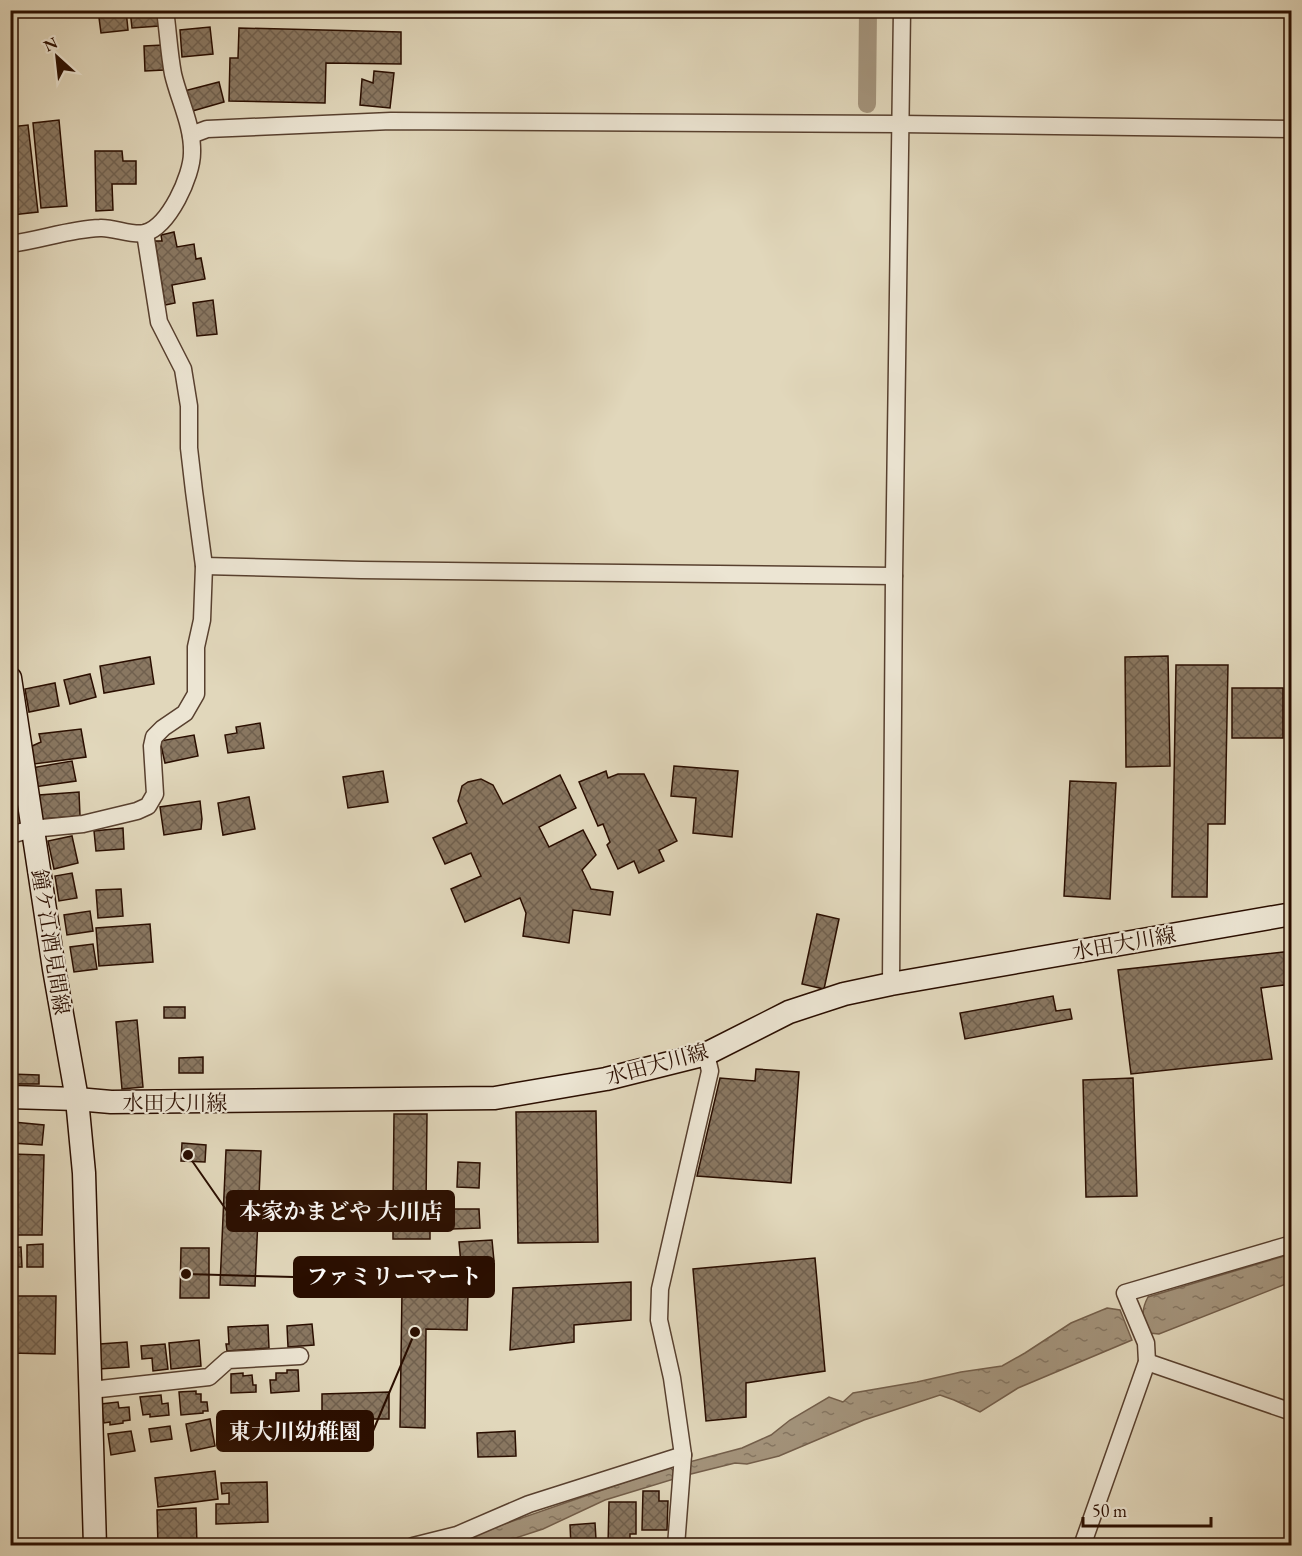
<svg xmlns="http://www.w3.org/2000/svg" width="1302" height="1556" font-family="'EB Garamond','Noto Serif JP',serif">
<defs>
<pattern id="water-ripples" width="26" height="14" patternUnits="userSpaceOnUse" patternTransform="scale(1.5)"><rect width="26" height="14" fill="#a3937b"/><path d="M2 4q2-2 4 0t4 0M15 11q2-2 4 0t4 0" fill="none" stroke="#857662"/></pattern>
<pattern id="building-cross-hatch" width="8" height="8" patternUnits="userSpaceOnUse" patternTransform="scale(1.5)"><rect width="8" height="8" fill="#897761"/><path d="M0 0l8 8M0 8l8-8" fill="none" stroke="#70604e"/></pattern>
</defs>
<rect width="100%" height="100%" fill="#e1d7bb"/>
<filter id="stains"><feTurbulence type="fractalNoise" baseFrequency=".00333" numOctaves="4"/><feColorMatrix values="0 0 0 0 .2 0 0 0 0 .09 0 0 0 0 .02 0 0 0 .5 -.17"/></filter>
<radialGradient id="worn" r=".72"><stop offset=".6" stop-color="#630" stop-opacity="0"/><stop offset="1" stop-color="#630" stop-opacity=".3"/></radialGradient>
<g fill="url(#water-ripples)" stroke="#735e4a" stroke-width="1.5">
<path d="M1291,1254V1282L1159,1334L1149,1333C1143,1318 1140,1312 1148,1297Z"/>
<path d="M1107,1308L1120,1310L1132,1340L1018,1388L980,1412L954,1400L940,1395L864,1420L779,1456L747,1464L735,1463L687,1475L689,1462L742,1448L771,1435L790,1420L829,1397L843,1402L853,1393L917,1382L961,1372L1002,1366L1025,1353L1071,1323Z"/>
<path d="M669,1467L674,1471V1479L605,1500L543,1529L494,1545L441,1546Z"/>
</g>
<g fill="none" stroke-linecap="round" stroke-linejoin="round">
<path stroke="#a3937b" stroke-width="18" d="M867,104L868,10"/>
</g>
<g fill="url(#building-cross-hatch)" stroke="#2a0e00" stroke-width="1.5">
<path d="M98,10H126L128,30L101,33Z"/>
<path d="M130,10H158L159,26L132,28Z"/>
<path d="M210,27L213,54L182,57L180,30Z"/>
<path d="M239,28L401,32V64L326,63L325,103L229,101L230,58H238Z"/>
<path d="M163,45L164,70L145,71L144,46Z"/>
<path d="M374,71L394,73L390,108L360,105L362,79L373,83Z"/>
<path d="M219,82L224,102L189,112L184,91Z"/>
<path d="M59,120L67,206L41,208L33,123Z"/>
<path d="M28,125L38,212L12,215L10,203V127Z"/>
<path d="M95,151H122L123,161H136V184H112L113,210L96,211Z"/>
<path d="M174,232L177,247L194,244L196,259L201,258L205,279L172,285L175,303L165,305L155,241H162L161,235Z"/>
<path d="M213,300L217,334L197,336L193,303Z"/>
<path d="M1168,656L1170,766L1126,767L1125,657Z"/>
<path d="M150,657L154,684L104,693L100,666Z"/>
<path d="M1176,665H1228L1225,824H1208L1207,897H1172Z"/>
<path d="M90,674L96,697L70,704L64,680Z"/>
<path d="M55,683L59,706L29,712L25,689Z"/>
<rect x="1232" y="688" width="51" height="50"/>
<path d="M260,723L264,748L228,753L225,735L237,733L236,727Z"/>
<path d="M81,729L86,757L34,764L32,746L41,742L39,734Z"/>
<path d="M194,735L198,756L165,763L160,741Z"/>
<path d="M72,761L76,781L34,787L31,768Z"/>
<path d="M674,766L738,771L732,837L693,833L696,798L671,796Z"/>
<path d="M383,771L388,802L348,808L343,777Z"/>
<path d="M606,771L608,778L618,774H644L677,841L659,850L664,861L639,873L634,861L618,869L607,845L610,842L603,824L598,826L579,782Z"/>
<path d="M560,775L576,808L539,827L549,847L583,830L596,855L582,870L591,889L613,892L610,915L573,910L569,943L523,936L526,913L520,898L465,922L451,889L481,876L471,853L445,864L433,838L467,823L458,801L462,786L468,782L481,779L493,785L503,804Z"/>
<path d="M1070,781L1116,783L1110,899L1064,896Z"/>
<path d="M79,792L80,816L41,819L39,795Z"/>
<path d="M249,797L255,829L223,835L218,803Z"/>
<path d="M200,801L202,819L201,829L164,835L160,807Z"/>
<path d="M123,828L124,849L96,851L94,831Z"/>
<path d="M72,836L78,863L54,869L48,841Z"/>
<path d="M72,873L77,898L59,901L55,876Z"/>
<path d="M121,889L123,916L98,918L96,890Z"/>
<path d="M90,911L93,931L67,935L64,915Z"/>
<path d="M817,914L839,919L824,989L802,984Z"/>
<path d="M150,924L153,962L99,966L96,928Z"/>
<path d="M93,944L97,969L74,972L70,947Z"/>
<path d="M1292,951V984L1261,988L1272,1059L1131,1074L1118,970Z"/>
<path d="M1053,996L1056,1011L1070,1009L1072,1019L965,1039L960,1013Z"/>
<rect x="164" y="1007" width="21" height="11"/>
<path d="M137,1020L143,1087L122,1089L116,1022Z"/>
<path d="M203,1057V1073H179V1058Z"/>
<path d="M756,1069L799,1072L791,1183L697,1176L720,1078L755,1081Z"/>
<path d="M10,1074L39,1075V1084H10Z"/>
<path d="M1133,1078L1137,1196L1086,1197L1083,1080Z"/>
<path d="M596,1111L598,1242L518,1243L516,1112Z"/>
<path d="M394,1114H427L426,1207H393Z"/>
<path d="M13,1122L44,1125L42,1145L11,1143Z"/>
<path d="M182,1143L206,1145L205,1162L181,1161Z"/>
<path d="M226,1150L261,1151L255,1286L220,1285Z"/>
<path d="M10,1154L44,1155L42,1235H10Z"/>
<path d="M458,1162L480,1163L479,1188L457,1187Z"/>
<path d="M451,1209H479L480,1228L452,1229Z"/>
<rect x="393" y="1217" width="37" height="22"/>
<path d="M492,1240L494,1261L461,1264L459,1242Z"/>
<path d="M43,1244V1267H27V1245Z"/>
<path d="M21,1247L22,1267H10V1248Z"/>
<path d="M181,1248H209V1298H180Z"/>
<path d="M815,1258L825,1371L746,1383V1417L706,1421L693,1269Z"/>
<path d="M631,1282V1320L574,1325V1342L510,1350L513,1288Z"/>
<path d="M402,1292L468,1293L467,1330L426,1329L425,1428L400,1427Z"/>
<path d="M10,1296H56L55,1354L10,1353Z"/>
<path d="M312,1324L314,1345L288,1347L287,1326Z"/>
<path d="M268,1325L269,1348L227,1351L226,1344H229L228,1327Z"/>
<path d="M199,1340L201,1366L171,1369L169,1343Z"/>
<path d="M127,1342L129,1367L99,1369L100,1344Z"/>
<path d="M165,1344L168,1369L153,1371L152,1358L142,1359L141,1346Z"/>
<path d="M287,1370H298L299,1391L271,1393L270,1380H276V1373H287Z"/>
<path d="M243,1373V1376L252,1375L253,1385H256V1392L231,1393V1374Z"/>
<path d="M196,1391V1394H201V1402H207L208,1411H203V1413L181,1415L179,1392Z"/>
<path d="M389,1392V1419H363L364,1449H322V1394Z"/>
<path d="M161,1395L162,1404L168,1403L169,1415L150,1417V1414L143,1415L140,1397Z"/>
<path d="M118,1402L119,1408L129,1407L130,1420L123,1421V1423L110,1425V1422L104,1423L101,1404Z"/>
<path d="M210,1419L215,1446L191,1451L186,1424Z"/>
<path d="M170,1426L172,1439L151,1442L149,1429Z"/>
<path d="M131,1431L135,1451L111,1455L108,1434Z"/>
<path d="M515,1431L516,1456L478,1457L477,1433Z"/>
<path d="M215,1471L218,1499L158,1507L155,1478Z"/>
<path d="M267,1482L268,1522L216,1524V1504H229V1493L222,1494L221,1483Z"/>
<path d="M643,1491H659V1501H668L667,1530H642Z"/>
<path d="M609,1502H636V1534H630V1545H608Z"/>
<path d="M196,1508L197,1546H158L157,1510Z"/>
<path d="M595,1523L596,1539L588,1540V1546H571L570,1525Z"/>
</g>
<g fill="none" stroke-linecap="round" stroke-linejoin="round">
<g stroke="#58402f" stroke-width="19">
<g id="street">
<path d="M191,135L207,129L391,121L900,124L1292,129"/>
<path d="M10,244C41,240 70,229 100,228C113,227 132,236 145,233C169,226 192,176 192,153C193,126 179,100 173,74C169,53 168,31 165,10"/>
<path d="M204,566L361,570L894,576"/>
<path d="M10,835L32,829L83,824L137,811L148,806L155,794L152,746L154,737L163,728L185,713L196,694V647L202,620L204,566L194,491L189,448V406L183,369L159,322L145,233"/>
<path d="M891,984L894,576L902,10"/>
<path d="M1147,1362L1292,1412"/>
<path d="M91,1390L209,1377L228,1360L300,1356"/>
<path d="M413,1546L457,1535L529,1504L683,1455"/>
<path d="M676,1546L683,1455L672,1378L659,1320L660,1289L710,1071L706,1054"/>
<path d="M1082,1546L1147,1362L1146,1343L1125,1293L1292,1244"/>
</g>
</g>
<g stroke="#2a0e00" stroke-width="25">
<g id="secondary">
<path d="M10,678L54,969L77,1099L84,1173L95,1546"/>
<path d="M10,1097L77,1099L111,1102L495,1098L606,1079L706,1054L789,1012L844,994L891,984L1292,914"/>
</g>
</g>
<use href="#street" stroke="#ece5d3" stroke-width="16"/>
<use href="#secondary" stroke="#ece5d3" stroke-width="22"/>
</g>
<g text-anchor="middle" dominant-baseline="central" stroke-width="4.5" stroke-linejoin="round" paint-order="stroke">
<g font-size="21" fill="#2a0e00" stroke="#ece5d3">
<text transform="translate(51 942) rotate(81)">鐘ケ江酒見間線</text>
<text transform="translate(1124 943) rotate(-10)">水田大川線</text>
<text transform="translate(657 1064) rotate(-15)">水田大川線</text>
<text x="175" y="1102">水田大川線</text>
</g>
</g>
<path fill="none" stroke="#2a0e00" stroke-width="2" d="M188 1155L227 1211M186 1274L294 1277M415 1332L373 1431"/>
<g fill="#2a0e00" stroke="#ece5d3" stroke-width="2">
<circle cx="188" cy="1155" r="6"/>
<circle cx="186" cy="1274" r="6"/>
<circle cx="415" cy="1332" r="6"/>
</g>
<g fill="#2a0e00" stroke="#2a0e00" stroke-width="2">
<rect x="227" y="1191" width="227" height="40" rx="6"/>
<rect x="294" y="1257" width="200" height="40" rx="6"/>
<rect x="217" y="1411" width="156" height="40" rx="6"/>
</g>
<g font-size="22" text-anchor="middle" font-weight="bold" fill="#fff">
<text x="341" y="1219">本家かまどや 大川店</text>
<text x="394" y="1284">ファミリーマート</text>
<text x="295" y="1439">東大川幼稚園</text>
</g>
<rect width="1302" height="1556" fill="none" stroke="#e1d7bb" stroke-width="36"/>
<rect x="12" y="12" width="1278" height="1532" fill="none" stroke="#2a0e00" stroke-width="3"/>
<rect x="18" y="18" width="1266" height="1520" fill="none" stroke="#2a0e00" stroke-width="1.5"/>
<g transform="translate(57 57) rotate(333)" stroke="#ece5d3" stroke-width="4.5" paint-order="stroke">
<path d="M0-4.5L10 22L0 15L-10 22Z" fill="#2a0e00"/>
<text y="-9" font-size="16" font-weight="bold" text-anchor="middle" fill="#2a0e00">N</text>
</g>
<path d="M1083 1517v9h128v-9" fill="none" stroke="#2a0e00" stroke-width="3"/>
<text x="1092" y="1517" font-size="18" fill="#2a0e00" stroke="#ece5d3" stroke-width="4.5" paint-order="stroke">50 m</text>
<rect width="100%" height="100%" filter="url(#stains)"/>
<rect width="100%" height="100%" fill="url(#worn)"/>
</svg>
